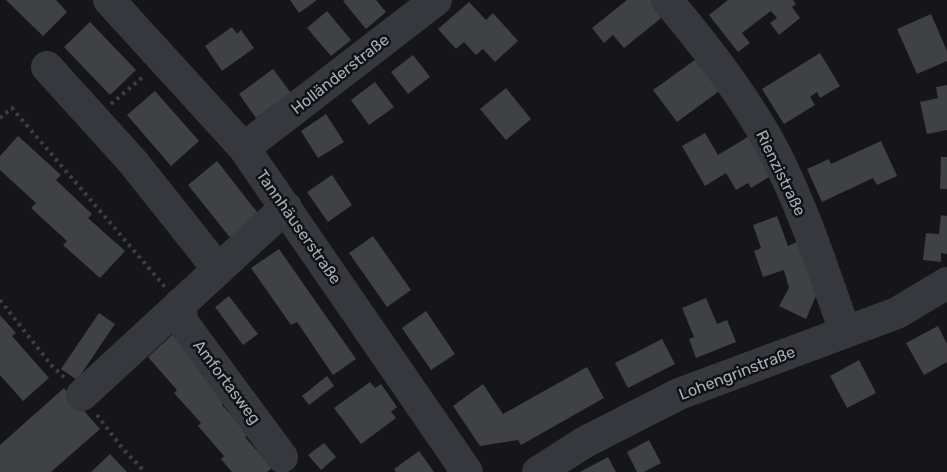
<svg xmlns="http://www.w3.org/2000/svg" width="947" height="472" font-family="Rubik,sans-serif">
<rect width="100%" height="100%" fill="#161618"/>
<g fill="#404145">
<path d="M6,0H56L67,12L43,36Z"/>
<path d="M290,0H317L299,13Z"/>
<path d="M345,0H376L386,12L366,29L343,1Z"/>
<path d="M627,0H653L665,15L624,48L613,35L604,43L592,28Z"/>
<path d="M728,0H793L796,4L792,7L800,18L779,35L770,23L777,18L771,11L742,33L750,43L738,52L709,15Z"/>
<path d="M469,2L486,20L493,13L518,41L495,62L483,49L476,55L464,42L456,49L438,29Z"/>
<path d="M327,11L351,40L331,56L307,28Z"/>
<path d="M931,14L947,51V61L917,74L897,29Z"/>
<path d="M90,22L136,70L110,95L64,47Z"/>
<path d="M232,27L237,34L241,30L254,48L222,71L205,46Z"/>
<path d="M820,53L840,86L820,98L817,92L810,97L815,105L784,124L762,89Z"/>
<path d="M413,55L430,77L408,94L391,72Z"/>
<path d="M699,57L722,89L677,122L653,90Z"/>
<path d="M273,69L291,93L256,118L239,94Z"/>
<path d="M375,82L394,107L369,125L351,100Z"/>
<path d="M947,85V130L927,134L920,102L938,98L936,87Z"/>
<path d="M506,88L531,119L506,140L480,109Z"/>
<path d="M155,91L199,141L171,166L127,115Z"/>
<path d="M326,114L344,142L318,158L301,131Z"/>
<path d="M705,133L718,155L751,135L774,174L751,188L748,183L736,190L726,173L705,186L682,146Z"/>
<path d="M18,136L61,175L56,180L92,214L88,218L125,251L100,278L63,245L67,241L31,208L36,203L0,170V156Z"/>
<path d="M881,141L897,176L877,185L873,178L822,202L807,169L829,159L831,164Z"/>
<path d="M941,157H947V189H940Z"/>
<path d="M217,161L261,217L232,240L188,185Z"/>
<path d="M332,175L352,205L328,222L307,192Z"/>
<path d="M941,215L947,216V254L941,253V262L923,260L926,233L939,234Z"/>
<path d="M777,216L788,246L799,241L819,289L806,319L779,306L789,288L784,270L763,277L754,251L761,248L753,225Z"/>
<path d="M373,236L411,290L387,307L349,253Z"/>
<path d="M279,249L356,359L333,375L297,322L291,325L251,268Z"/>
<path d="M229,296L258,334L243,345L215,307Z"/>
<path d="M706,298L717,324L727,320L736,342L696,358L689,339L694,337L682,308Z"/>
<path d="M426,311L455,354L431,370L402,328Z"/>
<path d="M99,313L115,324L77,380L61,369Z"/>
<path d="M0,315L16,333L12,336L49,378L23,401L0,375Z"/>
<path d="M938,326L947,344V362L924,375L906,343Z"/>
<path d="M173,334L226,401L222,405L248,434L245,437L272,468L267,472H232L221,459L224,456L198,426L201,423L174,393L177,390L148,357Z"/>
<path d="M662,339L675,364L628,388L615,363Z"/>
<path d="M859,360L876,393L847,408L830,376Z"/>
<path d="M587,367L604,398L521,445L518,440L480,446L453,406L483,384L503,414Z"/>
<path d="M327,376L334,386L309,405L302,396Z"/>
<path d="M370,382L375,388L381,384L397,407L391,412L396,418L361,444L334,408Z"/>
<path d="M64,388L100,429L51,472H0V445Z"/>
<path d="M649,440L661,463L644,472H637L627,452Z"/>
<path d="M324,443L336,457L321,470L308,455Z"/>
<path d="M419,451L434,472H396L394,469Z"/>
<path d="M110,454L127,472H91Z"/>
<path d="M608,457L616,472H580Z"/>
</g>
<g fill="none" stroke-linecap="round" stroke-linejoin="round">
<g stroke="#3d3f44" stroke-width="4" stroke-dasharray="3 4.5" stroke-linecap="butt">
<path d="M111,104L144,76"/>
<path d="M0,118L12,108L165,287"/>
<path d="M0,300L52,366L65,378"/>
<path d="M97,415L123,449L145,472"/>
</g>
<g stroke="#37383d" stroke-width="32">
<path d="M109,0L244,148L467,472"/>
<path d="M667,0C707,48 746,98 775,153C804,210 824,272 845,332"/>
<path d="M47,67L133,162L218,269"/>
<path d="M244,148L436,0"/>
<path d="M180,304L183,323L282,457"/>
<path d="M82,395L286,207"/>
<path d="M538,472L585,442L679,394L897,313L947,283"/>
</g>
</g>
<g text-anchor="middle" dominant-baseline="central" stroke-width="5" stroke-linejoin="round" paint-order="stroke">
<g font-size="16" fill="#a8adb8" stroke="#111113">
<text transform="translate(340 74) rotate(-38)">Holländerstraße</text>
<text transform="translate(781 173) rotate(64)">Rienzistraße</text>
<text transform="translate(299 227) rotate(55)">Tannhäuserstraße</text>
<text transform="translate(737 373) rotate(-21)">Lohengrinstraße</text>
<text transform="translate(227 382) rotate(53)">Amfortasweg</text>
</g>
</g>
</svg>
